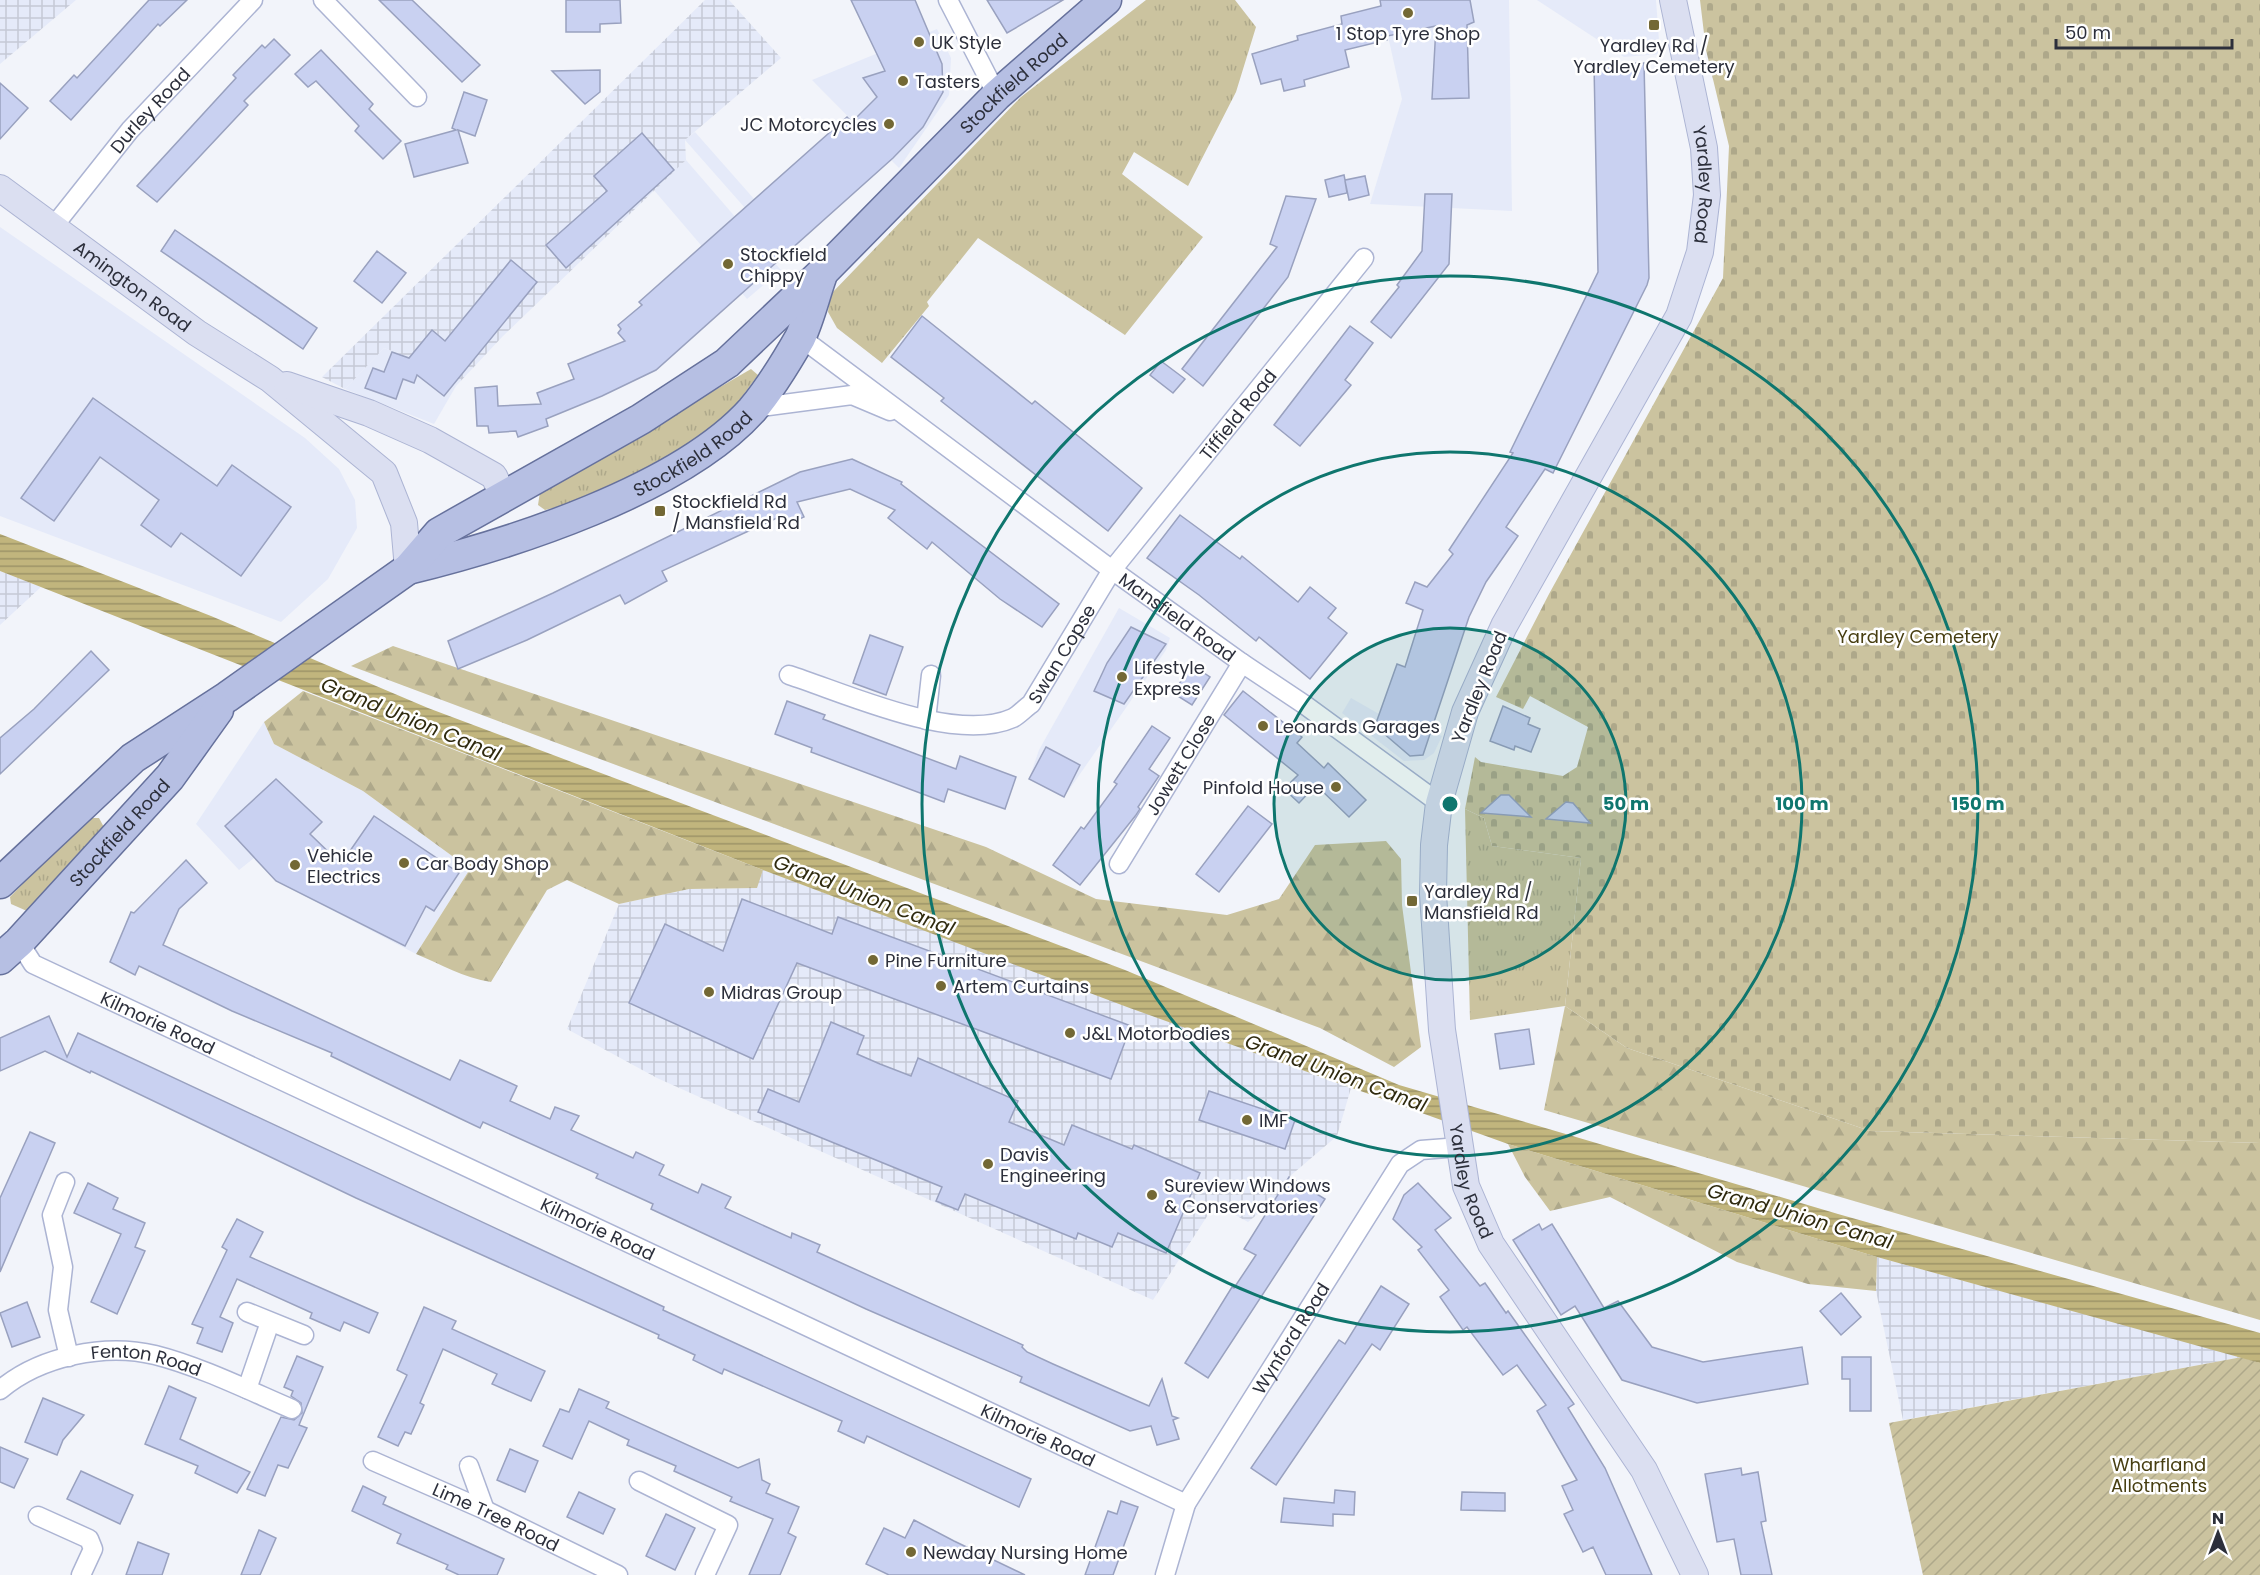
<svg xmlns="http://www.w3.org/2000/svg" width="2260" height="1575" font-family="Poppins,sans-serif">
<defs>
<pattern id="industrial-grid" width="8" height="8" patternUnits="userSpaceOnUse" patternTransform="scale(1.5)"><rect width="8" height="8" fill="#e5eaf9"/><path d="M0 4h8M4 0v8" fill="none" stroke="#c5c9d6"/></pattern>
<pattern id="grass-tufts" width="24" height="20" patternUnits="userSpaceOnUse" patternTransform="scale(1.5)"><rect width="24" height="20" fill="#cbc39f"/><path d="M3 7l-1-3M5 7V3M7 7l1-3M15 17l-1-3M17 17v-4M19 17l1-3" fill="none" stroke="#aea88a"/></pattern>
<pattern id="forest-firs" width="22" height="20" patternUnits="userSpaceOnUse" patternTransform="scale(1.5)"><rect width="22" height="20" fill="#cbc39f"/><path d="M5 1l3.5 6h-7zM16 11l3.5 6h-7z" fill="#aea88a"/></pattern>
<pattern id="cemetery-stones" width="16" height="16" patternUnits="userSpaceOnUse" patternTransform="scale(1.5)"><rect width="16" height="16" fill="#cbc39f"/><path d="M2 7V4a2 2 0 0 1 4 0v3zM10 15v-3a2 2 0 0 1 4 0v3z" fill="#aea88a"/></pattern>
<pattern id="garden-furrows" width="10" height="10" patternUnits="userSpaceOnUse" patternTransform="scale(1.5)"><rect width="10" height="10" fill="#cbc39f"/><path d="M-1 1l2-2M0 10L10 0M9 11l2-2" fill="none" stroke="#aea88a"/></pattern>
<pattern id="water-rules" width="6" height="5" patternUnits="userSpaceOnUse" patternTransform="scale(1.5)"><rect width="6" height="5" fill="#c1b57d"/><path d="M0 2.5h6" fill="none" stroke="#9d9468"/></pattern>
</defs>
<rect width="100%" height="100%" fill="#f2f4fa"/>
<g fill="#e5eaf9">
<path d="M1380,0H1509L1512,211L1370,204L1402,99Z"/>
<path d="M1537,0H1656L1660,54L1624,57Z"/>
<path d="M937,29L951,58L949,95L899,168L812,80Z"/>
<path d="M695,132L800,251L791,260L685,140Z"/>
<path d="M686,160L781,270L747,299L653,189Z"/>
<path d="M0,227L305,438L339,469L355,500L357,528L328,579L281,622L0,516Z"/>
<path d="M384,348L424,363L456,386L434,424L345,389Z"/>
<path d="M1119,608L1170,638L1166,650L1064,797L1029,779L1039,750Z"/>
<path d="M1351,698L1379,714L1442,736L1434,753L1424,760L1404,761L1342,713Z"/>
<path d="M264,722L274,744L363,791L470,869L416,954L276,881L254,858L239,870L196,824Z"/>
</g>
<g fill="url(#industrial-grid)">
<path d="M0,0H76L0,64Z"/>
<path d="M705,0H729L781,58L685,140L686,160L503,336L456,386L424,363L384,348L345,389L322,377Z"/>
<path d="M0,571L41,587L0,625Z"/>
<path d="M763,870L1351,1088L1337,1136L1289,1177L1277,1198L1248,1222L1215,1204L1153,1300L657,1078L567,1029L619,904L689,889L756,888Z"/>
<path d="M1877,1257L2242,1357L1903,1420L1876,1291Z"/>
</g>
<g fill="url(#grass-tufts)">
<path d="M1146,0H1235L1256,27L1236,92L1188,186L1134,152L1122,174L1203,237L1125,335L978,238L927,302L929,306L882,363L837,328L828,312L830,295L1021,97Z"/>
<path d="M751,369L758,375L727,417L664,462L569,504L545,510L538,505L540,492Z"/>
<path d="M1465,809L1484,818L1492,846L1581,858L1565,1006L1470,1020Z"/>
<path d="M86,818H99L107,833L27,911L11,904L10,897Z"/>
</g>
<g fill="url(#forest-firs)">
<path d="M393,646L986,847L1096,899L1227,915L1279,899L1315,845L1386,841L1401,859L1402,905L1421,1047L1394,1067L1320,1028L351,666Z"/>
<path d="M303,691L763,870L757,888L689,889L619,904L567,880L547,890L491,982C463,978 441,964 416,954L470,869L363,791L274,744L264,722Z"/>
<path d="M1565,1006L1627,1048L1870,1131L2260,1143V1320L1544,1110Z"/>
<path d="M1508,1144L1877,1257L1876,1291L1808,1284L1737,1262L1610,1197L1550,1211L1525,1177Z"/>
</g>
<path fill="url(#cemetery-stones)" d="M1700,0H2260V1143L1870,1131L1627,1048L1565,1006L1581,858L1492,846L1484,818L1465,809L1475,757L1481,762L1563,776L1577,767L1588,727L1530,696L1523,709L1496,697L1549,594L1723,278L1729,146L1706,50Z"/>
<path fill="url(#garden-furrows)" d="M2242,1357L2260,1363V1575H1923L1889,1423Z"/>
<path fill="url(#water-rules)" d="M0,534L211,616L428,708L1125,970L1399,1085L1838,1214L2260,1333V1363L1877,1257L1508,1144L1127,1007L763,870L0,571Z"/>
<g fill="#c9d1f1" stroke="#99a1bf" stroke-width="1.5">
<path d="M149,0H187L160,26L158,24L71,120L50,101L74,75L77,78Z"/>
<path d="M379,0H412L480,65L462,82Z"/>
<path d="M566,0H620L621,23L600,24V32H566Z"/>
<path d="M851,0H915L942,64L943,92L923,127L893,158L656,370L602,396L546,419L548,426L518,437L516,431L489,433L488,426H477L475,388L497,386L498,406L541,404L537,393L574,379L568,364L625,341L618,333L621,329L618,325L642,305L639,302L847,117L852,122L877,97L863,78L885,71Z"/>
<path d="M987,0H1063L1007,33Z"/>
<path d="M1380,0H1470L1474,22L1467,25L1469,98L1432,99L1436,26L1387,36V40L1345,50L1349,67L1304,80L1305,86L1284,91L1281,79L1261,84L1252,54L1298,40L1297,36L1342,24L1341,16L1381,6Z"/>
<path d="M274,39L290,55L244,101L248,105L157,202L137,186L236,78L233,75L262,45L265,48Z"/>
<path d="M321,50L373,104L369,109L401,141L383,159L355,131L359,126L316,81L308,87L295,74Z"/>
<path d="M1644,63L1649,278L1647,285L1553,473L1545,469L1506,527L1518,536L1486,582L1469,617L1423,755L1410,756L1375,726L1397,664L1405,667L1423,610L1406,603L1415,582L1427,587L1453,554L1449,550L1513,453L1510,452L1598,272L1594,64Z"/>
<path d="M600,70V92L585,104L552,71Z"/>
<path d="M0,83L28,108L0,139Z"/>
<path d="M464,92L487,100L475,136L458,130L468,163L414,177L405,144L456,130L452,128Z"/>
<path d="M642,133L674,170L566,268L546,245L607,191L594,176Z"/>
<path d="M1344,175L1345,180L1365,176L1369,195L1349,200L1345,181L1347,193L1329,197L1325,180Z"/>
<path d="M1425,194H1452L1449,264L1391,338L1371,322L1399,287L1397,285L1422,251Z"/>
<path d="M1286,196L1316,199L1288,277L1203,386L1182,369L1277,247L1270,244Z"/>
<path d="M175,230L317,328L303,349L161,251Z"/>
<path d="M377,251L406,273L382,303L354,281Z"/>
<path d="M511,260L537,282L444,396L417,375L414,383L403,379L396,399L365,388L373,368L384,372L392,352L409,358L432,330L445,341Z"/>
<path d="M922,316L1032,404L1035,401L1142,488L1108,531L955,412L941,401L944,398L891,357Z"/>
<path d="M1350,326L1373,343L1345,380L1351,385L1300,446L1274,425Z"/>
<path d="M1161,361L1185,379L1173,393L1150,375Z"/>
<path d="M93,398L217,486L232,465L291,507L241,576L181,533L171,547L141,525L159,500L100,457L54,521L21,498Z"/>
<path d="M852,459L902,482L901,484L1059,604L1042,627L1000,599L932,542L927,549L888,518L895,510L850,489L797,502L804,517L784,526L779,517L662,571L667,581L625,604L620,595L527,640L458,669L448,641L553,593L800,472Z"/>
<path d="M1180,515L1240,559L1242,556L1298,602L1310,587L1336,608L1328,618L1347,633L1310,679L1259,637L1256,641L1199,595L1147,558Z"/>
<path d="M1131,627L1166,644L1124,704L1094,691L1107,663Z"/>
<path d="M870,635L903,647L886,695L853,683Z"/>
<path d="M91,651L109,670L0,774V738L34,709Z"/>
<path d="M1192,665L1210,677L1192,705L1173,693Z"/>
<path d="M1243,691L1302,737L1297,743L1324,768L1328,763L1366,800L1349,817L1316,785L1299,803L1284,789L1298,775L1224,715Z"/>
<path d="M787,701L825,715L823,719L956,769L960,756L1016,777L1005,809L948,789L944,802L811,752L812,748L775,734Z"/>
<path d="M1503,706L1530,718L1528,724L1540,729L1531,752L1515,746L1514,750L1490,741Z"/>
<path d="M1152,726L1170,738L1149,769L1159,776L1138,807L1140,809L1136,815L1080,885L1053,865L1081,827L1084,829L1117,784L1114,782Z"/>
<path d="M1046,747L1080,765L1064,797L1029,779Z"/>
<path d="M276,779L322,822L310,834L341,864L374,816L459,873L434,911L426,906L405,946L276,881L225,826Z"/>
<path d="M1501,795H1509L1531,817L1481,813Z"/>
<path d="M1566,802L1573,803L1590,823L1546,819Z"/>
<path d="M1248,806L1272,824L1219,892L1196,874Z"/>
<path d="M186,860L207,883L179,909L163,945L450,1080L460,1060L517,1086L510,1101L550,1119L555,1107L579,1116L571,1130L633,1158L636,1152L664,1165L659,1175L698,1193L702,1184L731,1197L725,1208L791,1238L792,1233L820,1245L817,1252L1023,1345L1022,1347L1027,1352L1053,1364L1149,1406L1162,1379L1172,1416L1178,1418L1173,1420L1179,1439L1157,1445L1151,1426L1130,1431L1020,1382L1022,1377L866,1309L651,1209L653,1204L596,1178L598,1174L483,1122L480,1128L459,1118L331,1056L332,1053L232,1011L139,966L135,975L110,962L131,912L134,913Z"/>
<path d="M742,899L832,934L838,917L1131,1026L1111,1079L797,963L753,1059L629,1003L665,924L723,951Z"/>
<path d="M49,1016L67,1057L78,1033L664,1307L663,1310L1031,1479L1019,1507L867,1436L864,1443L838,1431L842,1421L724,1369L722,1374L693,1360L695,1355L658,1338L659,1335L356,1198L91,1071L90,1073L45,1051L0,1071V1038Z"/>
<path d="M831,1022L864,1036L857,1054L880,1064L911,1076L918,1058L1018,1101L1009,1122L1064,1145L1072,1125L1132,1149L1134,1145L1200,1173L1166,1253L1118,1233L1112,1247L1078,1233L1076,1239L965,1194L958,1210L936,1201L942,1187L758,1112L768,1089L799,1102Z"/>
<path d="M1529,1029L1534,1064L1500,1069L1495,1034Z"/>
<path d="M1209,1091L1295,1120L1285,1149L1199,1120Z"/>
<path d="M30,1132L55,1143L0,1272V1198Z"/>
<path d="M1289,1177L1325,1199L1208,1378L1185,1363L1232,1287L1234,1288L1256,1255L1244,1249Z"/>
<path d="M88,1183L118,1198L113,1209L145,1223L135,1247L145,1251L117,1314L91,1302L121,1234L74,1213Z"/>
<path d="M1418,1183L1451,1218L1435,1230L1480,1286L1485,1283L1506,1313L1508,1311L1574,1404L1568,1408L1605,1468L1652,1575H1606L1593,1547L1583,1552L1564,1514L1573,1510L1562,1486L1577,1480L1537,1411L1546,1405L1517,1365L1503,1375L1467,1327L1463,1330L1440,1297L1449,1290L1418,1250L1422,1247L1393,1219L1404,1195Z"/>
<path d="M237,1219L263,1232L250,1257L378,1313L369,1333L344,1322L340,1331L310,1318L312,1313L237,1279L220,1317L233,1323L222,1352L197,1343L203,1328L192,1324L227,1250L222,1247Z"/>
<path d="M1539,1224L1542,1230L1552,1224L1604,1308L1618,1301L1652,1347L1703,1362L1802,1347L1808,1384L1697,1403L1622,1380L1575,1306L1561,1315L1513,1240Z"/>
<path d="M1381,1286L1409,1304L1380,1350L1372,1344L1276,1485L1251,1468L1339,1340L1345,1344Z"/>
<path d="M1841,1293L1861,1317L1841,1335L1820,1311Z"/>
<path d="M27,1302L40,1337L12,1347L0,1313Z"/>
<path d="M424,1307L456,1321L452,1329L545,1371L531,1401L492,1384L497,1374L443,1349L420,1403L424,1405L411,1434L405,1432L398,1446L378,1437L407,1375L397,1370Z"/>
<path d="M297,1356L323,1367L299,1425L307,1428L288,1468L278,1465L265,1496L247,1489L281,1417L294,1420L302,1413L301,1403L291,1396L293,1391L284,1387Z"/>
<path d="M1842,1357H1871V1411H1850V1379H1842Z"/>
<path d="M169,1386L196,1398L180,1439L250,1472L237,1493L195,1473L198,1466L145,1444Z"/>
<path d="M579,1389L609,1402L606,1408L738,1468L759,1459L762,1480L770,1484L766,1493L799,1507L788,1533L796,1537L780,1575H749L773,1519L730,1501L732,1497L674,1471L676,1466L627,1445L629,1440L589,1421L572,1459L543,1446L560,1409L569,1412Z"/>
<path d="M43,1398L84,1415L63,1440L57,1455L25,1442Z"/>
<path d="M0,1447L28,1459L14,1488L0,1482Z"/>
<path d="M510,1449L538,1461L525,1492L497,1480Z"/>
<path d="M1741,1468L1742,1475L1758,1472L1766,1521L1761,1522L1772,1575H1741L1734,1539L1717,1542L1705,1474Z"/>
<path d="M81,1471L133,1495L120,1524L67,1499Z"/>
<path d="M363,1486L386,1497L383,1504L504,1559L497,1575H459L446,1569L448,1565L397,1543L401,1534L352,1511Z"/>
<path d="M1335,1490L1355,1492L1354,1515L1333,1514V1526L1281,1522L1284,1498L1334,1503Z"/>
<path d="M579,1492L615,1509L603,1534L567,1517Z"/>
<path d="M1462,1492L1505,1493V1511L1461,1510Z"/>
<path d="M1121,1501L1138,1507L1113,1575H1085L1108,1511L1117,1514Z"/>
<path d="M666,1514L695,1528L675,1570L646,1556Z"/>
<path d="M914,1520L954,1541L1025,1575H889L866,1564L884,1528L905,1538Z"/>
<path d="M259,1530L276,1538L260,1575H241Z"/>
<path d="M138,1542L169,1554L162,1575H126Z"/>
</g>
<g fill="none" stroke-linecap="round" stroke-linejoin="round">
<g stroke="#acb4d3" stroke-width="21">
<g id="street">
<path d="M323,0L417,97"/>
<path d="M948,0L997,95"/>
<path id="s1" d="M53,227L130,130L253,0"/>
<path id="s2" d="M800,337L1112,570L1242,663L1305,705L1439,803"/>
<path d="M753,408L852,395L890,411"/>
<path id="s3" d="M789,675C848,694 955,744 1013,718C1019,715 1025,708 1031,704L1112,570L1364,258"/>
<path d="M926,720L931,675"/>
<path id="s4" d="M1119,864L1242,663"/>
<path id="s5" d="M19,942L33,964L1186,1504"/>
<path d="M65,1182L52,1215L63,1267L58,1310L69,1357"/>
<path d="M247,1312L304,1335"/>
<path d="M247,1389L270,1322"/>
<path id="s6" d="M0,1390C40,1356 105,1343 155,1355C199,1366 250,1391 292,1409"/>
<path id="s7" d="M373,1461L485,1510L618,1575"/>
<path d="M469,1466L485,1510"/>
<path d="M639,1481L728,1525L705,1575"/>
<path d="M38,1516L89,1539L93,1549L81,1575"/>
<path id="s8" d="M1165,1575L1186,1504L1400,1164L1421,1150L1460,1147"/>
</g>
</g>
<g stroke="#acb4d3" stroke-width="28">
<g id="secondary">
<path id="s9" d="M1673,0L1704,148L1707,195L1700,252L1679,316L1504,626L1465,712L1439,803L1434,845L1433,894L1442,1030L1466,1186L1491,1244L1644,1470L1695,1575"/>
<path id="s10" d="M0,188L197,333L270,379L384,473L404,523L408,569"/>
<path d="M287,385L369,413L430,440L494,476L503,496"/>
</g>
</g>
<g stroke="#66719c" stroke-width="33">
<g id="primary">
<path id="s11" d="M408,569C511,544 680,490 752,410C768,391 788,359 800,338C809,319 814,297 821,277"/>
<path id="s12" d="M0,883L133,758L227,697L408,569L439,533L641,419L727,363L823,272L997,95L1106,0"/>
<path id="s13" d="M0,959L19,942L170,777L218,710"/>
</g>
</g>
<use href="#street" stroke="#fff" stroke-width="18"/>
<use href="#secondary" stroke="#dbdff1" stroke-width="26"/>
<use href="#primary" stroke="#b6bfe3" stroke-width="30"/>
</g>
<circle cx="1450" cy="804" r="176" fill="#0f766e" fill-opacity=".12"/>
<g fill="none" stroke="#0f766e" stroke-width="3">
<circle cx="1450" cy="804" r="176"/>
<circle cx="1450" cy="804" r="352"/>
<circle cx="1450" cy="804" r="528"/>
</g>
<g fill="#736835" stroke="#fff" stroke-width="2">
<circle cx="1408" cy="13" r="6"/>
<rect x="1648" y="19" width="12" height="12" rx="3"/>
<circle cx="919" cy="42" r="6"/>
<circle cx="903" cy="81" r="6"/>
<circle cx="889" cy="124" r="6"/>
<circle cx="728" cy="264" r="6"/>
<rect x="654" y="505" width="12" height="12" rx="3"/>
<circle cx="1122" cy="677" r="6"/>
<circle cx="1263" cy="726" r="6"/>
<circle cx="1336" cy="787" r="6"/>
<circle cx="404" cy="863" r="6"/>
<circle cx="295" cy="865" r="6"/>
<rect x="1406" y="895" width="12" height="12" rx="3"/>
<circle cx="873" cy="960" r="6"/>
<circle cx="941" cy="986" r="6"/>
<circle cx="709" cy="992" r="6"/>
<circle cx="1070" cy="1033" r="6"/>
<circle cx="1247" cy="1120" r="6"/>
<circle cx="988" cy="1164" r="6"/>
<circle cx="1152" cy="1195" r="6"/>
<circle cx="911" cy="1552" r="6"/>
</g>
<g text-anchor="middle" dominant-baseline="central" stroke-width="5" stroke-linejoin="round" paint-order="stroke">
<g font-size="18" fill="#2c2f3b" stroke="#fff" text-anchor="start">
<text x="1408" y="33" text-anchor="middle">1 Stop Tyre Shop</text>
<text x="931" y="42">UK Style</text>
<text x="1654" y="45" text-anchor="middle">Yardley Rd /<tspan x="1654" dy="21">Yardley Cemetery</tspan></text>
<text x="915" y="81">Tasters</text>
<text x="877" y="124" text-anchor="end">JC Motorcycles</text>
<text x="740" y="254">Stockfield<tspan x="740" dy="21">Chippy</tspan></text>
<text x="672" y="501">Stockfield Rd<tspan x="672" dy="21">/ Mansfield Rd</tspan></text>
<text x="1134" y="667">Lifestyle<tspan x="1134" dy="21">Express</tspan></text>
<text x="1275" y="726">Leonards Garages</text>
<text x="1324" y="787" text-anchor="end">Pinfold House</text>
<text x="307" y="855">Vehicle<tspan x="307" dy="21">Electrics</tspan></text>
<text x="416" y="863">Car Body Shop</text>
<text x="1424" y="891">Yardley Rd /<tspan x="1424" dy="21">Mansfield Rd</tspan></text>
<text x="885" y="960">Pine Furniture</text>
<text x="953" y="986">Artem Curtains</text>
<text x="721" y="992">Midras Group</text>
<text x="1082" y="1033">J&amp;L Motorbodies</text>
<text x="1259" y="1120">IMF</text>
<text x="1000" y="1154">Davis<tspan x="1000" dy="21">Engineering</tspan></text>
<text x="1164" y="1185">Sureview Windows<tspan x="1164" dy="21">&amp; Conservatories</tspan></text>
<text x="923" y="1552">Newday Nursing Home</text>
</g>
<g font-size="18" fill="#2c2f3b" stroke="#fff">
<text stroke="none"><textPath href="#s12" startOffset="1299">Stockfield Road</textPath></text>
<text stroke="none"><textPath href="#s1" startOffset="152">Durley Road</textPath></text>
<text stroke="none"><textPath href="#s9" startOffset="188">Yardley Road</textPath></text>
<text stroke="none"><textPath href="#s10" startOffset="165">Amington Road</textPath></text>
<text stroke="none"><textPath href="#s3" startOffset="612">Tiffield Road</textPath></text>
<text stroke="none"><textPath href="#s11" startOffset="309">Stockfield Road</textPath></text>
<text stroke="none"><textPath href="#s2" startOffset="470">Mansfield Road</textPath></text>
<text stroke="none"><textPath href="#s3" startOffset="314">Swan Copse</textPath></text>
<text transform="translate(1479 687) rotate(-68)">Yardley Road</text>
<text stroke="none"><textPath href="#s4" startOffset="117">Jowett Close</textPath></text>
<text stroke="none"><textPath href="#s13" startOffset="174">Stockfield Road</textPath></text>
<text stroke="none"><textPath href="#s5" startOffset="164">Kilmorie Road</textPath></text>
<text stroke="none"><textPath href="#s9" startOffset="1250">Yardley Road</textPath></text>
<text stroke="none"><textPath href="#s5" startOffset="650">Kilmorie Road</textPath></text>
<text stroke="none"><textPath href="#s8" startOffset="270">Wynford Road</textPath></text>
<text stroke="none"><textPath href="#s6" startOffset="156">Fenton Road</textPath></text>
<text stroke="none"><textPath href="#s5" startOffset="1136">Kilmorie Road</textPath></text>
<text stroke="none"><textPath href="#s7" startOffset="135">Lime Tree Road</textPath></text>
</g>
<g font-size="18" fill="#473e11" stroke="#fff">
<text x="1918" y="636">Yardley Cemetery</text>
<text x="2159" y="1464">Wharfland<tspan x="2159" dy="21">Allotments</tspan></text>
</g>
<g font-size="20" font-style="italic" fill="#2f2a0f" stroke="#fff">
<text transform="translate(411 719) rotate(22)">Grand Union Canal</text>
<text transform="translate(864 895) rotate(21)">Grand Union Canal</text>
<text transform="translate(1336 1073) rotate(20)">Grand Union Canal</text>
<text transform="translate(1800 1216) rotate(16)">Grand Union Canal</text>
</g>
</g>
<circle cx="1450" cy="804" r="9" fill="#0f766e" stroke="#fff" stroke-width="3"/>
<g font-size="18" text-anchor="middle" font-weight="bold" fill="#0f766e" stroke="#fff" stroke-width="5" stroke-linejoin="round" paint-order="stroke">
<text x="1626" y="810">50 m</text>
<text x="1802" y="810">100 m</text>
<text x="1978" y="810">150 m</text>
</g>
<g transform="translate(2218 1533)" stroke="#ffffff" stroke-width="4.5" paint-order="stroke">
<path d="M0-4.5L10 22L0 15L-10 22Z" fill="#2c2f3b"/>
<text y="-9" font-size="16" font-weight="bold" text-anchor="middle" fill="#2c2f3b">N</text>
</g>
<path d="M2056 39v9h176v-9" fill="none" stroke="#2c2f3b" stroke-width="3"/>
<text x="2065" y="39" font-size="18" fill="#2c2f3b" stroke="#ffffff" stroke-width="4.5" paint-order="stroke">50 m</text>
</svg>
